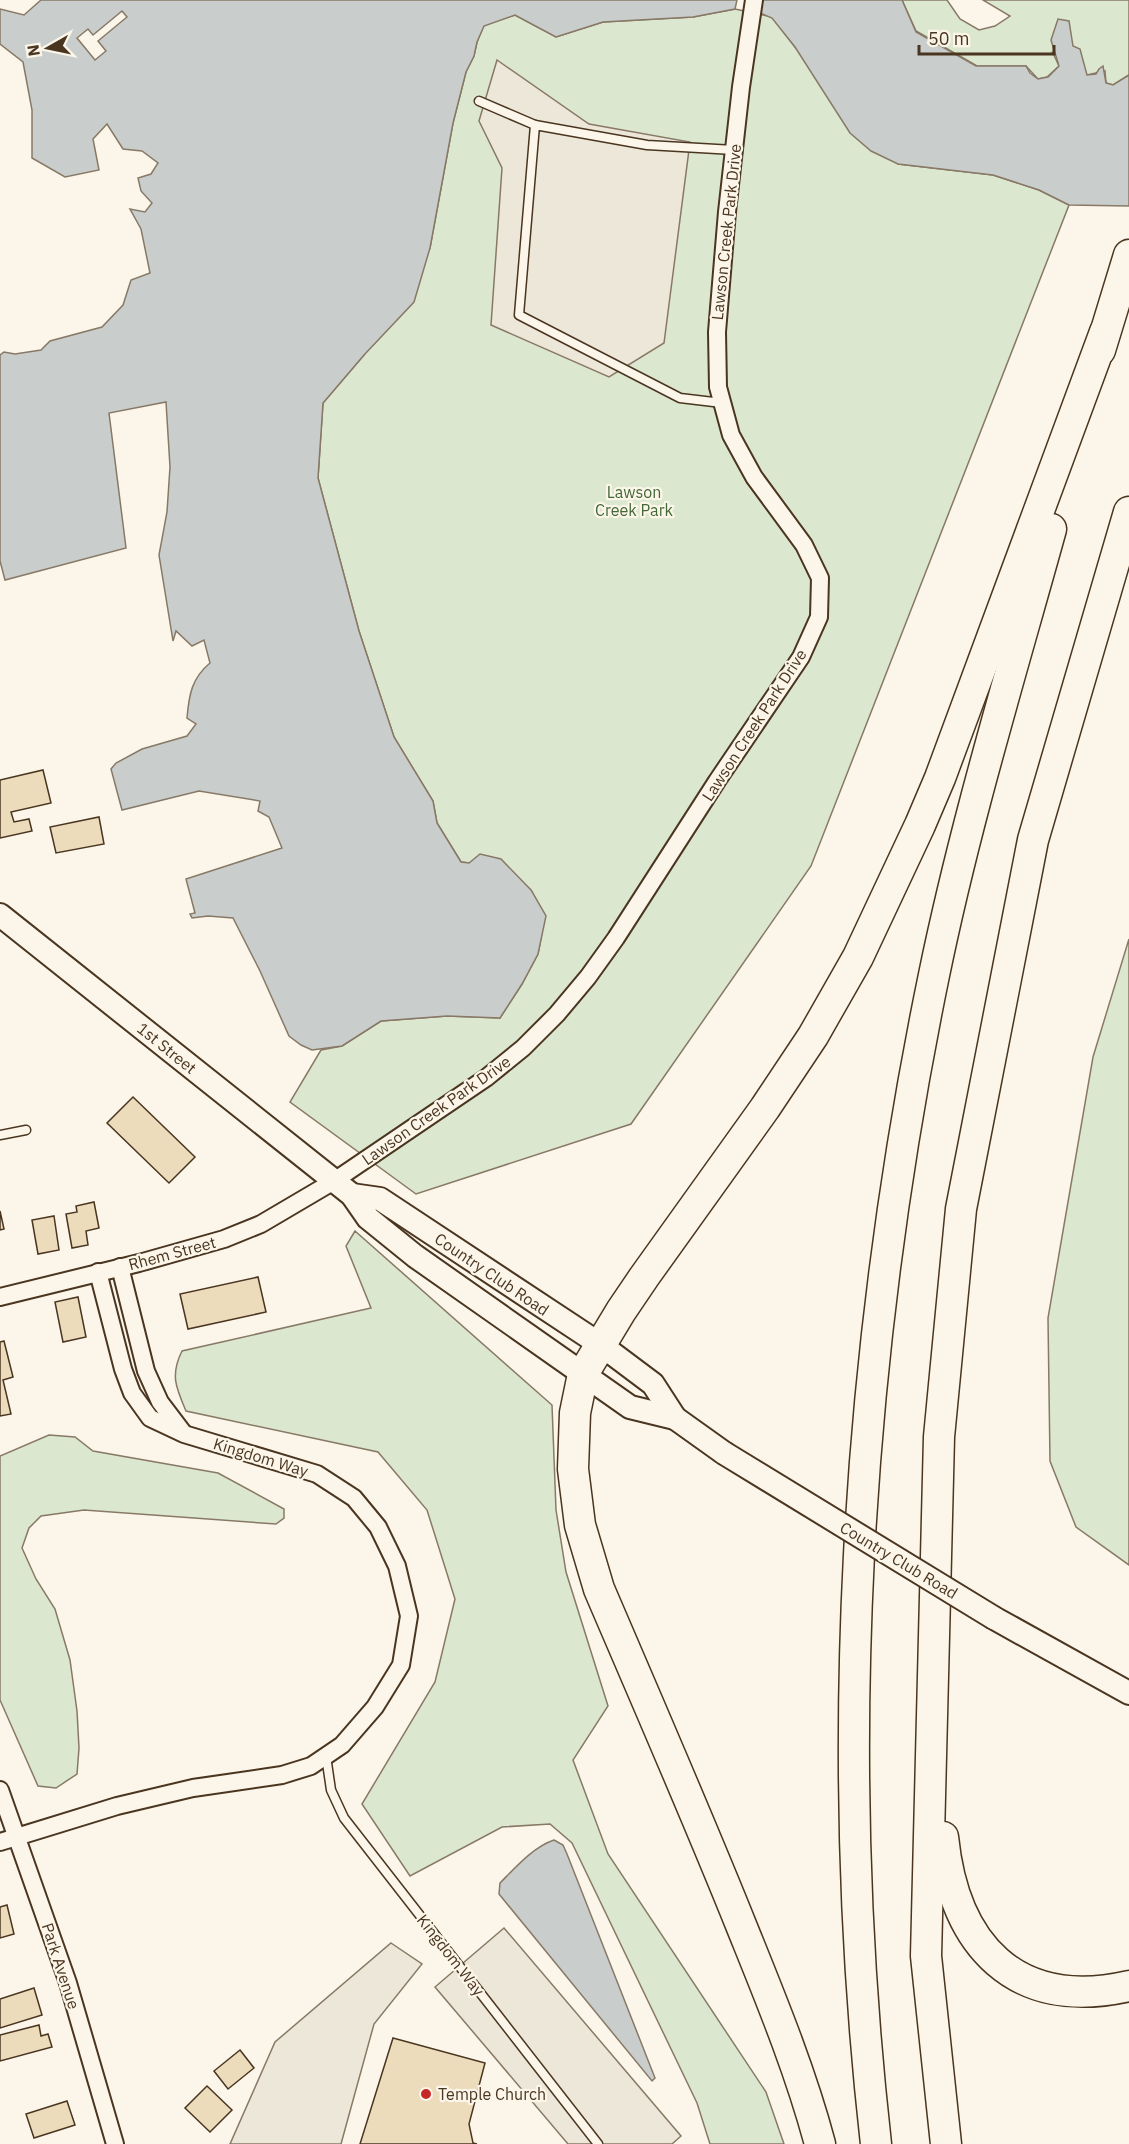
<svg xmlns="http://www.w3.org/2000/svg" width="1129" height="2144" font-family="'IBM Plex Sans',sans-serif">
<rect width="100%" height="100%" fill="#fbf6e9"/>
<g fill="#dce7d0" stroke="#887966" stroke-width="1.5">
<path d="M902,0H947L960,19L979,30L995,26L1010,16L983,0H1129V75L1113,85L1106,83L1105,71L1087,75L1053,53L1059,66L1047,77L1038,79L1026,66H977L916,31Z"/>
<path d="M735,9L772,17L795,47L898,164L993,175L1039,190L1069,205L811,866L631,1124L416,1194L290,1102L321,1050L342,1046L381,1021L447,1016L500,1018L522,984L538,954L545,916L531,890L469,863L461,862L437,823L433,801L394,737L359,631L318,478L323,403L364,355L430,248L453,123L466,72L474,56L477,42L484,25L515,15L556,37L603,22L693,17Z"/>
<path d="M1129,939V1565L1076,1527L1050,1461L1048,1318L1093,1057Z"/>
<path d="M355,1231L552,1405L556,1510L566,1572L608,1706L573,1760L608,1854L766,2092L784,2144H710L697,2103L572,1843L550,1824L502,1827L410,1876L362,1804L435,1682L455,1599L427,1510L378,1452L186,1411C176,1388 170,1375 182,1351L371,1308L346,1246Z"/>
<path d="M49,1435L75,1437L93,1451L218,1473L284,1509V1518L276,1524L84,1510L41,1516L29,1528L22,1548L36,1579L55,1609L70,1660L77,1711L79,1748L77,1774L56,1788L38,1786L0,1700V1456Z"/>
</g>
<g fill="#ede7d9" stroke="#887966" stroke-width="1.5">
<path d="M497,60L589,124L690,142L664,343L609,377L491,325L502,168L479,121Z"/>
<path d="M504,1928L681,2136L672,2144H568L435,1987Z"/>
<path d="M391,1943L422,1964L374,2024L341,2144H230L275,2042Z"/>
</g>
<g fill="#c9cecd" stroke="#887966" stroke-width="1.5">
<path d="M41,0H737L735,9L693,17L603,22L556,37L515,15L484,26L477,42L474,56L466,72L453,123L430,248L414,302L364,355L323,403L318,478L359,631L394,737L433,801L437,823L461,862L469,863L480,854L501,859L531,890L546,916L538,954L522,984L500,1018L447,1016L381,1021L342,1046L312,1050L301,1045L289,1036L260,971L233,918L208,916L192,918L190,914L195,913L186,879L282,848L269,817L258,811L260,801L199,791L122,810L111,769L116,763L142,749L187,736L196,724L187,718C189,694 192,678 210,663L204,640L192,646L176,631L173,641L159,555L167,512L170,467L166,402L109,413L126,548L5,580L0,561V355L4,352L15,354L41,350L50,341L102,327L123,305L131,280L150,273L141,229L130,209L145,212L152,203L141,191L138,178L151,174L158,163L142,151L123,149L107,124L93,139L99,170L65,177L32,158V110L23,62L0,44V9L24,15Z"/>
<path d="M760,0H902L916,32L976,66H1026L1030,73L1038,79L1048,77L1059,66L1051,40L1058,19L1069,21L1073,46L1080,49L1087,75L1096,74L1099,69L1103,66L1106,83L1113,85L1129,75V206L1069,205L1039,190L993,175L898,164L871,151L850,133L795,47L772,18L758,12Z"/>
<path d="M554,1840L563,1845L567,1854L655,2078L652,2081L499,1894L500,1883C515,1868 533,1847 554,1840Z"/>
</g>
<path fill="#fbf6e9" stroke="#887966" stroke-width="1.5" d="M122,11L127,17L98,41L106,51L95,60L77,38L88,29L93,35Z"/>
<g fill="#ecdcbc" stroke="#4a3520" stroke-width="1.5">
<path d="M43,770L51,803L11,812L14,822L29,819L32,831L0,838V780Z"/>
<path d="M99,817L104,844L56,853L50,827Z"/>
<path d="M133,1097L195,1157L169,1183L107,1123Z"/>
<path d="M94,1202L99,1228L86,1231L88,1245L72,1248L66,1214L77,1212L76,1206Z"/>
<path d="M0,1211L4,1229L0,1230Z"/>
<path d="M54,1216L59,1250L38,1254L32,1220Z"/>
<path d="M258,1277L266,1312L188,1329L180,1294Z"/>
<path d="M78,1297L86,1337L63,1342L55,1302Z"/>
<path d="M4,1341L13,1377L3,1380L11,1414L0,1416V1342Z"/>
<path d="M7,1905L14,1934L0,1938V1907Z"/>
<path d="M34,1988L42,2015L0,2028V1999Z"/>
<path d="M39,2025L41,2036L48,2034L52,2047L0,2061V2035Z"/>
<path d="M393,2038L485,2063L469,2124L473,2143L477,2144H360Z"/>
<path d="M240,2050L254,2068L228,2089L214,2071Z"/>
<path d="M207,2086L232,2110L210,2132L185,2108Z"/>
<path d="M67,2101L75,2125L34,2138L26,2114Z"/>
</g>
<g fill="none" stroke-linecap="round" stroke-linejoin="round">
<g stroke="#4a3520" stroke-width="11">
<g id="service">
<path d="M479,101L535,125"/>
<path d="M722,403L680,398L519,315L535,125L647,145L734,150"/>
<path d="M0,1135L26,1130"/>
<path d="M326,1756L331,1790L344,1818L598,2144"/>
</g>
</g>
<g stroke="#4a3520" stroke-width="20">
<g id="minor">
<path d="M120,1267L146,1371L160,1402L182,1431"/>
<path d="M0,1297L139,1263L224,1239L261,1224L334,1181L486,1078L523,1048L557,1014L588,977L616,938L717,781L801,657L819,617L820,578L804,545L754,477L731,435L718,387L717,332L727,212L741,87L754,0"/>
<path d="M0,1790L68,1983L115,2144"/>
<path d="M0,1842L117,1806L193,1788L282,1775L311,1766L342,1745L375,1707L401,1665L409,1616L397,1566L378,1527L354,1498L317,1474L184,1434L150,1418L132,1393L123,1369L98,1272"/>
</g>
</g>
<g stroke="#4a3520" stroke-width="26">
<g id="secondary">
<path d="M0,915L352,1195L368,1218L415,1256L583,1374L630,1407L675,1418"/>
<path d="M352,1195L380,1199L601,1345L653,1384L675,1418L724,1453"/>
<path d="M994,1618L1129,1693"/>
</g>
</g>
<g stroke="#4a3520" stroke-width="33">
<g id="motorway">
<path d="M1100,350L1129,255"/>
<path d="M943,1837C954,1945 1015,2012 1129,1986"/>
<path d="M820,2144C800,2069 770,1997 741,1925C696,1813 647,1701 599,1589L580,1525L573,1469L575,1413L583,1374L621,1311L644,1277L765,1108L813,1036L858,957L920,825L940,778L1105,332"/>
<path d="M876,2144C832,1755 855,1358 934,975C965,824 1010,677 1051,529"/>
<path d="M946,2144L926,1956L939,1437L961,1209L1033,840L1129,512"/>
</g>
</g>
<use href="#service" stroke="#fbf6e9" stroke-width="8"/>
<use href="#minor" stroke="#fbf6e9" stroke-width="16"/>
<use href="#secondary" stroke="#fbf6e9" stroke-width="22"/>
<use href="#motorway" stroke="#fbf6e9" stroke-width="30"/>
<g stroke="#4a3520" stroke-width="26" stroke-linecap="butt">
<path id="secondary-bridge" d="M724,1453L994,1618"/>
</g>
<use href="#secondary-bridge" stroke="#fbf6e9" stroke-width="22"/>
</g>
<circle fill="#c62828" stroke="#fbf6e9" stroke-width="2" cx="426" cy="2094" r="6"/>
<g text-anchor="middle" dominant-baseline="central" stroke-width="4.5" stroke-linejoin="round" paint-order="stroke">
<g font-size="16" fill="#4a3520" stroke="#fbf6e9">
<text transform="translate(726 232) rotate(-84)">Lawson Creek Park Drive</text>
<text transform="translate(754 725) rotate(-57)">Lawson Creek Park Drive</text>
<text transform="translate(167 1048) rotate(39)">1st Street</text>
<text transform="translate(436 1110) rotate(-35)">Lawson Creek Park Drive</text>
<text transform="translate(172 1253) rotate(-15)">Rhem Street</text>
<text transform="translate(492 1274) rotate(34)">Country Club Road</text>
<text transform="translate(261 1457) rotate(17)">Kingdom Way</text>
<text transform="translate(899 1560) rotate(31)">Country Club Road</text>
<text transform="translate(451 1955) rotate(52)">Kingdom Way</text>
<text transform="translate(61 1966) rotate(72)">Park Avenue</text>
</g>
<g font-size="16" fill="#436837" stroke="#fbf6e9">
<text x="634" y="492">Lawson<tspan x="634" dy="18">Creek Park</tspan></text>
</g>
<g font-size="16" fill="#4a3520" stroke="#fbf6e9" text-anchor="start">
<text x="438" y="2094">Temple Church</text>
</g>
</g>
<g transform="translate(48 48) rotate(261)" stroke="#fbf6e9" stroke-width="4.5" paint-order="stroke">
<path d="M0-4.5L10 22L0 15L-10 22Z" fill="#4a3520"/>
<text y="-9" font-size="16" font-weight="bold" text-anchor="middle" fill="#4a3520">N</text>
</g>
<path d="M919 45v9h135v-9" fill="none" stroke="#4a3520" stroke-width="3"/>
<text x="928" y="45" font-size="18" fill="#4a3520" stroke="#fbf6e9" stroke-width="4.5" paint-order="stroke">50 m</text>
</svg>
